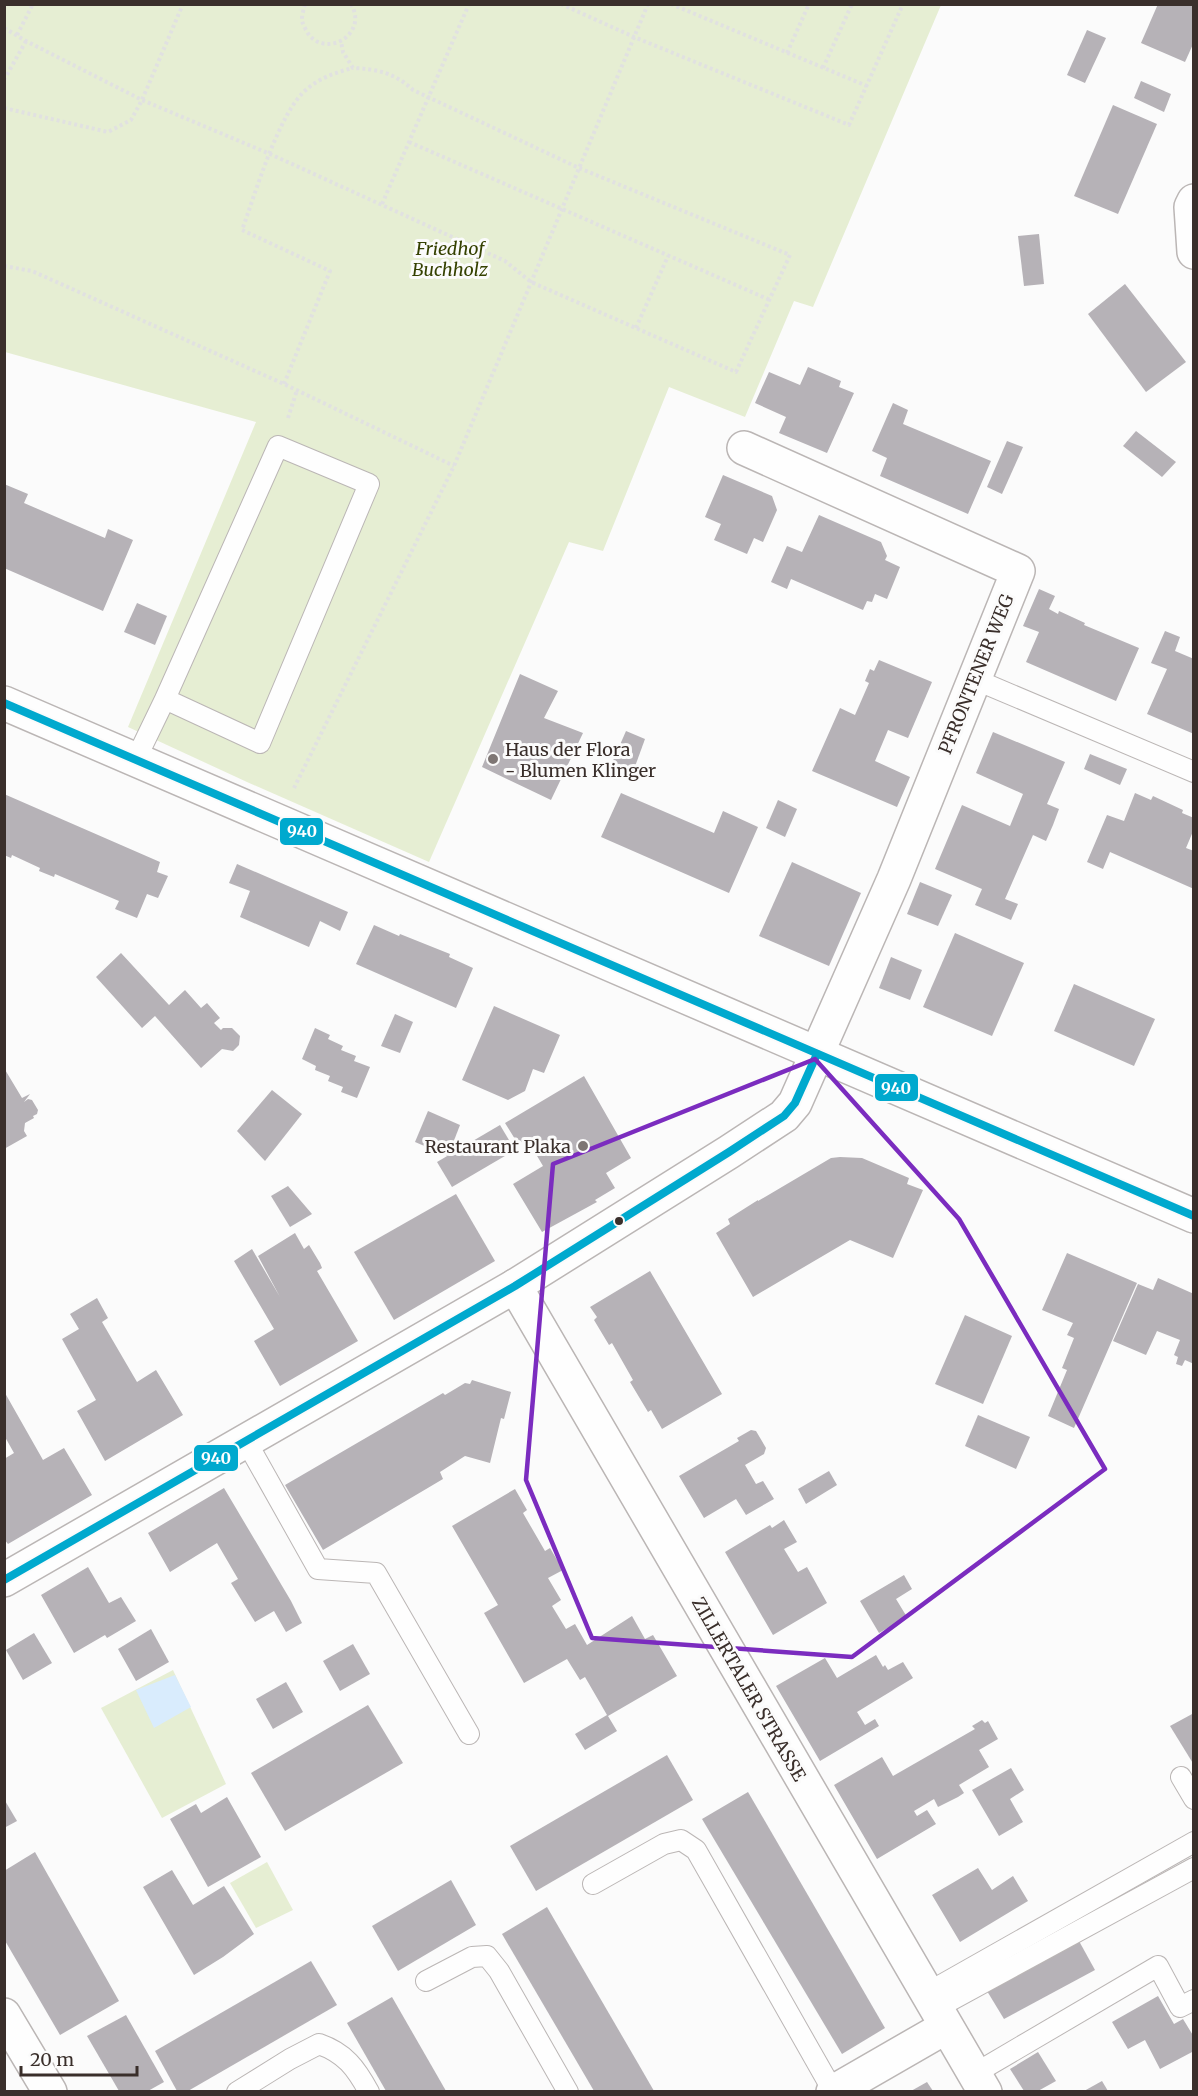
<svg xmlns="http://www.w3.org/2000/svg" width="1198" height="2096" font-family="Merriweather,serif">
<rect width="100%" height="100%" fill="#fbfbfb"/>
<g fill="#e6eed3">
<path d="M4,5H941L813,307L794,301L745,417L669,387L603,551L569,542L429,862L247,782L128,727L256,422L5,352Z"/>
<path d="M173,1670L226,1784L162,1818L101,1708Z"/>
<path d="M267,1862L293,1910L256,1928L230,1883Z"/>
</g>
<path fill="#d9ecfd" d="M175,1675L191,1707L154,1728L136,1690Z"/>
<g fill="#b6b2b7">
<path d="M1158,4H1194V42L1185,62L1141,43Z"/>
<path d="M1087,30L1106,38L1085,83L1067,75Z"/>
<path d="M1141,81L1171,94L1164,112L1134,98Z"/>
<path d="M1113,105L1157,124L1118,214L1074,196Z"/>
<path d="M1039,234L1044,284L1024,286L1018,236Z"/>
<path d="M1125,284L1186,362L1146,392L1088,314Z"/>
<path d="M808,367L841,381L839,387L854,393L827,453L779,433L786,417L755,403L769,372L800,385Z"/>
<path d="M893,403L908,410L903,424L991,461L968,514L880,476L887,458L872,451Z"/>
<path d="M1136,431L1176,462L1162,477L1123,446Z"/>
<path d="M1007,441L1023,447L1002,494L987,487Z"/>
<path d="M723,475L772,496L777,510L763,542L754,538L747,554L714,540L721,524L705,517Z"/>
<path d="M4,484L28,494L24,503L105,538L108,529L133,540L103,611L4,568Z"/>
<path d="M819,515L881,542L887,556L885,560L900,567L887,599L875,594L872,602L867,601L863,610L791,579L787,589L771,582L787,546L802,552Z"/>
<path d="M1039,589L1055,596L1049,609L1058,614L1059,611L1085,623L1084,625L1139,648L1116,701L1026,662L1039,632L1023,626Z"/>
<path d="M137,603L167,616L155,645L124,632Z"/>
<path d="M1165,631L1180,637L1175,651L1194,659V734L1147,714L1167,669L1151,663Z"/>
<path d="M879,660L932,682L908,738L888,730L875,761L910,777L897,807L812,771L840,708L855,715L869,683L865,681L870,669L874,671Z"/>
<path d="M520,674L558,691L544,718L583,733L551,800L482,767Z"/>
<path d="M626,731L645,739L633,772L612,763Z"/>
<path d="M993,732L1065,762L1047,804L1059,809L1053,825L1046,841L1033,835L1005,899L1018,904L1011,920L975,905L982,889L935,869L962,805L1010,826L1023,794L976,773Z"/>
<path d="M1090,754L1127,769L1120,785L1084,769Z"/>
<path d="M621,793L714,833L723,811L758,827L729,893L601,837Z"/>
<path d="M1135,793L1151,800L1153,796L1183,810L1182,813L1194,818V829L1186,848L1194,851V889L1110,852L1103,869L1087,862L1107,815L1124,821Z"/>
<path d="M4,794L160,862L157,872L168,876L158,898L147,894L137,918L115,909L119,901L55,874L54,877L39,871L40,868L12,855L11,858L4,855Z"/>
<path d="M778,800L797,809L785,837L766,828Z"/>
<path d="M792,862L861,893L829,966L759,936Z"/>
<path d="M237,864L348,912L340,931L320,921L309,947L240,917L250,891L229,883Z"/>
<path d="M920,882L952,895L938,926L907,914Z"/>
<path d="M374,925L399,936L400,934L450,954L449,957L473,968L456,1008L356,964Z"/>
<path d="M955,933L1024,963L992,1036L923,1007Z"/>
<path d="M121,953L169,1005L185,990L201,1008L207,1003L220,1018L214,1023L221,1030L223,1028H232L240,1036L239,1045L233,1051L222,1049L201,1068L155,1016L142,1028L96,977Z"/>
<path d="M891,957L922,970L910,1000L879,988Z"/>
<path d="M1074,984L1155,1019L1134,1066L1054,1031Z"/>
<path d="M494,1006L560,1035L544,1073L533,1069L525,1091L508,1100L462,1080Z"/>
<path d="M395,1014L413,1022L400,1053L381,1046Z"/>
<path d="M315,1028L330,1035L328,1039L343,1046L341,1050L356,1056L354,1061L370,1067L357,1098L341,1092L343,1087L328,1081L330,1076L315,1070L316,1066L302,1059Z"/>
<path d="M4,1068L22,1098L30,1094L24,1102L28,1099L32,1100L38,1110L37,1114L33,1116L34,1118L25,1123L24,1131L27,1136L4,1149Z"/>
<path d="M584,1076L631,1158L606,1173L615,1188L595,1200L597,1202L542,1232L513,1184L543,1166L527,1139L518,1144L505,1123Z"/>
<path d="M272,1090L302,1114L265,1161L237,1131Z"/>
<path d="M428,1111L460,1125L448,1156L415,1142Z"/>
<path d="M500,1125L515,1150L452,1187L437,1162Z"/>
<path d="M840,1157L862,1158L909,1178L907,1184L923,1190L893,1258L850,1240L753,1297L716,1233L730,1224L728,1219L758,1200V1201L831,1158Z"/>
<path d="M288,1186L312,1214L290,1227L271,1196Z"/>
<path d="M456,1194L495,1261L394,1320L354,1252Z"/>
<path d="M295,1233L304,1249L309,1245L320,1263L322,1268L317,1271L358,1341L280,1386L254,1341L274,1329L234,1261L252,1249L280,1297L258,1256Z"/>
<path d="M1067,1253L1137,1283L1074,1428L1048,1416L1067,1370L1062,1368L1074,1338L1067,1335L1073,1323L1042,1310Z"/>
<path d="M650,1271L722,1394L662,1429L651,1410L648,1412L630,1382L633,1380L612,1343L609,1345L594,1320L597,1317L590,1307Z"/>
<path d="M1158,1278L1194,1294V1364L1185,1360L1182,1366L1176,1364L1178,1357L1174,1355L1180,1340L1157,1331L1146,1355L1113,1341L1138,1284L1153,1290Z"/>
<path d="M97,1298L108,1318L102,1322L137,1382L156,1370L183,1415L105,1461L77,1411L96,1400L62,1339L79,1329L70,1314Z"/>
<path d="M965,1315L1012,1336L983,1404L935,1384Z"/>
<path d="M472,1380L511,1392L504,1419L501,1418L490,1463L465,1456L440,1472L443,1479L323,1550L285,1485L443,1393L445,1395L465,1383L470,1384Z"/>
<path d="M5,1393L43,1460L64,1448L92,1495L8,1544L4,1539V1459L14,1453L5,1437Z"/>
<path d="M978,1415L1030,1437L1016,1469L965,1446Z"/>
<path d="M751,1430L756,1431L766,1448L764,1454L745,1465L756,1484L763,1481L774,1499L746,1515L736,1499L704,1518L679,1476L739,1441L737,1438Z"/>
<path d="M829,1471L837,1485L806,1504L798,1489Z"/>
<path d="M224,1488L291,1601L302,1623L286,1632L274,1611L255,1622L231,1583L238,1579L217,1543L170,1572L148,1533Z"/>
<path d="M515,1489L527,1510L523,1513L545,1551L550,1548L563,1570L548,1578L561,1600L552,1606L566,1629L575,1624L587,1645L632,1616L645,1639L653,1635L677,1676L608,1716L617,1731L585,1750L575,1734L607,1715L585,1677L580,1680L567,1659L524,1683L484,1613L498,1605L452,1526Z"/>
<path d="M784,1520L797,1542L784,1549L798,1572L807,1567L827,1603L773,1635L725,1552L770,1525L772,1528Z"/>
<path d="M88,1567L109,1603L121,1597L136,1621L107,1638L105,1635L74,1653L41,1595Z"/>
<path d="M904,1575L912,1589L896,1599L907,1617L879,1633L860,1601Z"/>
<path d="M151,1629L169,1662L136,1681L118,1649Z"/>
<path d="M34,1633L52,1663L23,1680L6,1650Z"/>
<path d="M353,1644L370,1674L340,1691L323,1661Z"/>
<path d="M876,1655L883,1667L885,1665L888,1670L903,1662L913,1678L857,1712L865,1725L875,1719L879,1726L820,1761L776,1686L825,1658L837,1678Z"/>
<path d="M286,1682L303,1712L273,1729L256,1699Z"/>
<path d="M368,1705L403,1763L285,1831L251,1773Z"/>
<path d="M1194,1713V1765L1170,1726Z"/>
<path d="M982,1720L985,1723L988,1721L998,1739L979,1750L989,1767L959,1785L964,1793L958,1797L938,1807L934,1799L914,1811L917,1816L927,1810L936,1824L877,1859L834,1785L882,1757L893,1776L975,1729L972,1726Z"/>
<path d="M667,1755L693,1800L536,1891L510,1846Z"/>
<path d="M1011,1768L1024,1790L1010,1799L1023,1822L999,1836L972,1790Z"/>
<path d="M748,1792L885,2028L842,2054L702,1819Z"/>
<path d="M227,1797L261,1857L208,1887L170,1819L196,1804L201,1813Z"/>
<path d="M4,1799L17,1821L4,1828Z"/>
<path d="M35,1852L119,2001L60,2035L4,1939V1871Z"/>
<path d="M978,1868L992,1890L1013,1876L1028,1901L960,1942L932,1895Z"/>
<path d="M172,1870L193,1905L224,1886L254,1934L223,1957L194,1975L143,1887Z"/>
<path d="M451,1880L476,1925L398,1971L372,1926Z"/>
<path d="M547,1907L639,2065L654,2091H594L502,1934Z"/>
<path d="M1079,1941L1095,1970L1004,2019L987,1991Z"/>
<path d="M311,1961L337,2005L188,2091H177L155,2051Z"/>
<path d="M1158,1996L1174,2024L1183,2019L1194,2037V2051L1160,2069L1145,2040L1128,2049L1112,2022Z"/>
<path d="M392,1997L438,2077L446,2091H386L347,2023Z"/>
<path d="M126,2015L164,2082L148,2091H119L87,2036Z"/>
<path d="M1038,2052L1056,2081L1038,2091H1024L1010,2069Z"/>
<path d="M1102,2081L1108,2091H1084Z"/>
<path d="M927,2082L933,2091H911Z"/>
</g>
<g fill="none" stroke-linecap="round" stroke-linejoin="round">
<g stroke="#bbb6b5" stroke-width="22">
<g id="lane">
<path d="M974,679L1194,772"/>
<path d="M136,759L165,699L278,446L369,484L260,743L165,699"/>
<path d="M246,1441L318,1569L376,1573L469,1734"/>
<path d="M1181,1777L1194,1799"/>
<path d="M593,1884L664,1844L681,1840L696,1850L833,2091"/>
<path d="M426,1981L472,1957L487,1956L499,1971L568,2092"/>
<path d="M927,1993L1194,1842"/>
<path d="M935,2009L1194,1868"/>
<path d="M974,2074L1158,1966L1180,2007L1194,2000"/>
<path d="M237,2092L290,2059L319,2044C345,2053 356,2068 369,2092"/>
</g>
</g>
<g stroke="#bbb6b5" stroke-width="36">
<g id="street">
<path d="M1194,201L1191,207L1194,252"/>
<path d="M515,1286L985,2092"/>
<path d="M4,1580L515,1286L729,1152L784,1116L795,1103L894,879L1018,571L744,448"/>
<path d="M4,2015L50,2092"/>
<path d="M833,2092L946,2027"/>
</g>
</g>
<g stroke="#bbb6b5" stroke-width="36">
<path id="secondary" d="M4,703L1194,1216"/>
</g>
<g stroke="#e1e1e1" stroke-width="4" stroke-dasharray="3 3" stroke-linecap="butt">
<path d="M305,4C304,9 302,14 302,19C302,22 303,24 305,28C320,62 370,36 351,4"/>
<path d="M561,4L634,37L849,125L903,4"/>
<path d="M671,4L867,86"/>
<path d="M4,28L26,41L142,100L270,154L505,261L531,282L736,372L790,255L579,168L413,90C395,73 377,69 353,68L343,52L341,41"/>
<path d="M17,35L33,4"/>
<path d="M787,53L809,4"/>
<path d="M823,68L852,4"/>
<path d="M4,80L26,41"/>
<path d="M4,108L108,132L131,120L142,100L183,4"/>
<path d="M409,142L770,300"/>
<path d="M382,204L469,4"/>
<path d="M4,266L32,271L284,384L454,466"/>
<path d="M636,328L668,256"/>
<path d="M284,384L330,271L242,230C255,195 279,111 307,89C320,78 336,72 353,68"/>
<path d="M288,418L297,390"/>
<path d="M294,788L454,466L648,4"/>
</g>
<use href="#lane" stroke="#fefefe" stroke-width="20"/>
<use href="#street" stroke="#fefefe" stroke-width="33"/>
<use href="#secondary" stroke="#fefefe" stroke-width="33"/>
<g stroke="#fbfbfb" stroke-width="12">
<g id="bus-1">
<path d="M4,703L1194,1216"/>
<path d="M4,1580L515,1286L729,1152L784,1116L795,1103L817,1054"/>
</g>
</g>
<use href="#bus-1" stroke="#00a9ce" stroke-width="8"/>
</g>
<path fill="none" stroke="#7b2cbf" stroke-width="4.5" stroke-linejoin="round" d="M815,1059L959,1219L1105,1469L852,1657L592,1638L526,1480L553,1164Z"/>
<g fill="#7e7674" stroke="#fbfbfb" stroke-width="2">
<circle cx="493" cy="759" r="6"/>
<circle cx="583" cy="1146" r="6"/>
</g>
<circle fill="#3a2f2b" stroke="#fbfbfb" stroke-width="2" cx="619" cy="1221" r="5"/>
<g text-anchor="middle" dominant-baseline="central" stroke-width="6" stroke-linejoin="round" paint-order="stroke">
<g font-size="18" font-style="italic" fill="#354101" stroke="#fbfbfb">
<text x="450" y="248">Friedhof<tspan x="450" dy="21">Buchholz</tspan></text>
</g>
<g font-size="18" fill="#3a2f2b" stroke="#fbfbfb">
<text transform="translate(976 674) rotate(-68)">PFRONTENER WEG</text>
<text transform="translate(749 1689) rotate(60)">ZILLERTALER STRASSE</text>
</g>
<g font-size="18" fill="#3a2f2b" stroke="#fbfbfb" text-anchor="start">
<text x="505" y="749">Haus der Flora<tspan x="505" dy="21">- Blumen Klinger</tspan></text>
<text x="571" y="1146" text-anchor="end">Restaurant Plaka</text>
</g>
</g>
<g stroke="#fbfbfb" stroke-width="2">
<rect x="279" y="817" width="45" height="29" rx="6" fill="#00a9ce"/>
<rect x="874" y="1073" width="45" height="29" rx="6" fill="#00a9ce"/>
<rect x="193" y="1444" width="46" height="28" rx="6" fill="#00a9ce"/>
</g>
<g font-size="16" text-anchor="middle" font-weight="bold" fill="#fff">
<text x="302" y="837">940</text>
<text x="896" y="1094">940</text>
<text x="216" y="1464">940</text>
</g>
<rect width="1198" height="2096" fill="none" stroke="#3a2f2b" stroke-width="12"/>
<path d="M21 2066v9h116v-9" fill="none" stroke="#3a2f2b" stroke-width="3"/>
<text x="30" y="2066" font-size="18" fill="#3a2f2b" stroke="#fbfbfb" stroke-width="4.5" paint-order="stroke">20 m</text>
</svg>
